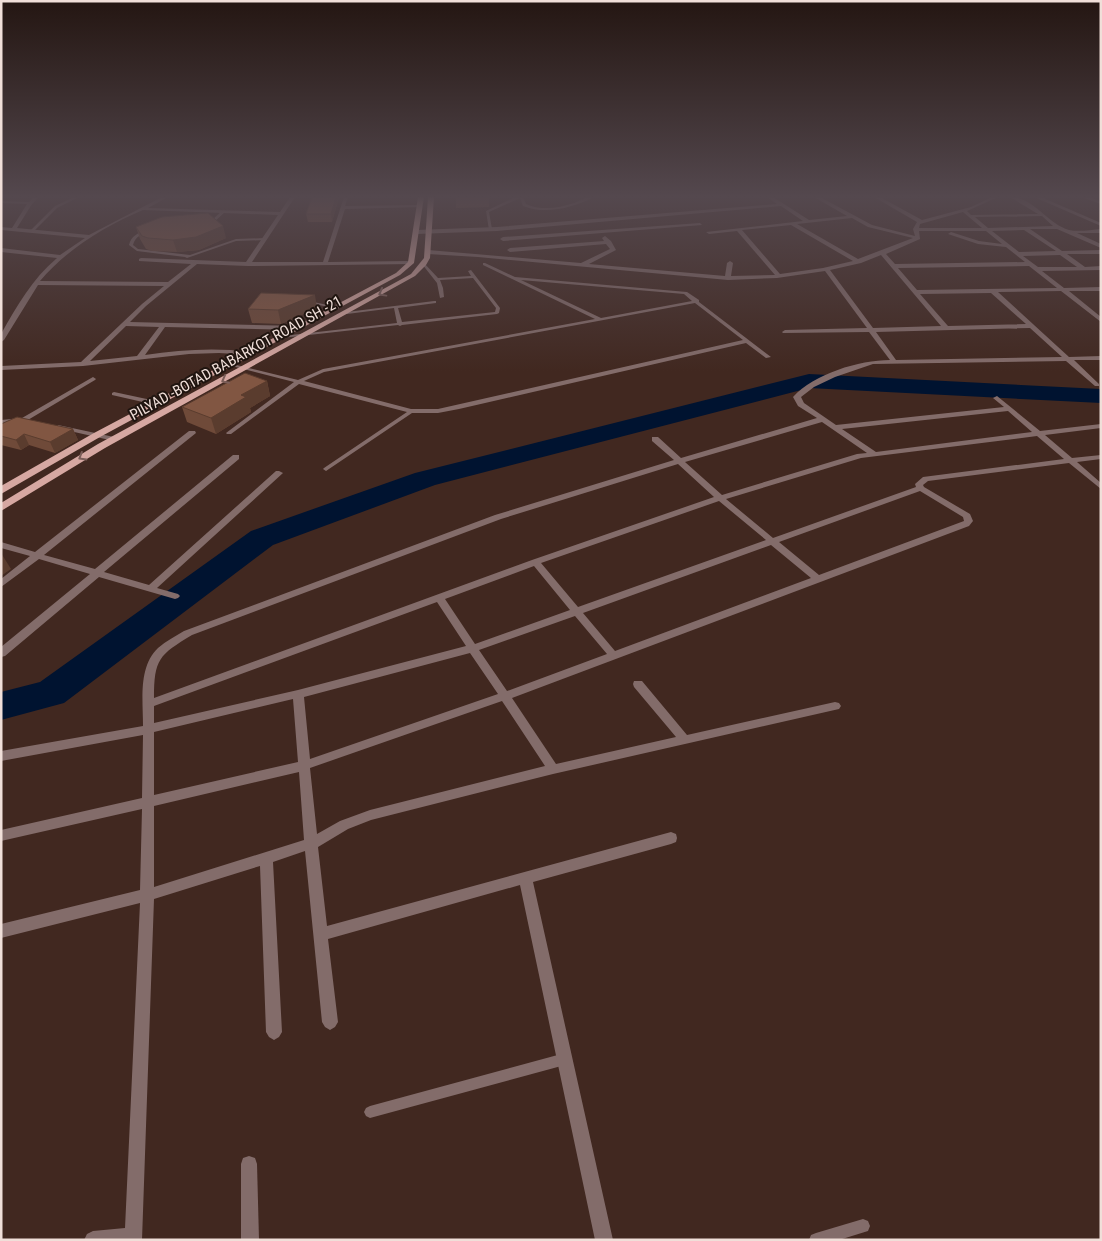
<svg xmlns="http://www.w3.org/2000/svg" width="1102" height="1241" font-family="'Roboto Condensed',sans-serif">
<rect width="100%" height="100%" fill="#412820"/>
<g fill="none" stroke-linecap="round" stroke-linejoin="round">
<path fill="#001330" fill-rule="evenodd" d="M809,374L1101,389V403L809,388L435,485L273,545L64,703L1,720V692L40,682L251,531L415,473Z"/>
<g fill="#836c6a" fill-rule="evenodd">
<path d="M74,197H79L57,208L33,232H31V230L55,206Z"/>
<path d="M515,197H523L526,204C542,211 558,208 574,203C581,200 586,197 594,197C572,208 546,215 523,206L520,198L489,212L492,229L489,230L486,211Z"/>
<path d="M222,211L225,212L214,222L205,224V222L212,220Z"/>
<path d="M147,229L150,230C143,234 135,236 133,245L138,249L190,255L236,239L265,238L267,239L265,240L236,241L187,258L185,257L137,251L129,245C131,236 138,233 147,229Z"/>
<path d="M424,263L438,278L471,276L468,271L471,270L500,308L499,313L497,314L402,325L400,326L398,325L282,338L280,337L282,336L397,323L394,308L347,314L345,313L347,312L434,301H436V303L398,308L402,322L495,312L496,308L473,278L440,280L443,288L444,297L440,298L437,283L422,264Z"/>
<path d="M483,263H485L515,277L687,292L699,300V302L771,357L766,358L746,343L459,409L438,413H412L326,471L323,469L324,468L407,412L299,384L231,434H227L226,433L294,382L228,365V363L298,380L323,369L595,319L483,265ZM521,280L684,294L692,301L601,318ZM695,303L743,340L438,409H411L304,381L324,372Z"/>
<path d="M304,300L337,307L339,308L337,309L306,302L304,301Z"/>
<path d="M114,392L156,401L159,403L156,405L112,395V393Z"/>
<path d="M565,1053L569,1055L571,1059L569,1063L565,1065L370,1118L366,1116L364,1112L366,1108L370,1106Z"/>
<path d="M863,1219L868,1221L870,1226L868,1231L839,1240H809L811,1235L816,1233Z"/>
</g>
<g fill="#836c6a" fill-rule="evenodd">
<path d="M34,197H39L32,204L17,228L89,235L162,197H168L148,208L280,212L290,197H295L252,262H323L344,197H348L345,206L420,205L422,206L420,207L345,209L328,262L411,261L413,262V264L248,266L197,264L146,306L130,322L299,326L302,328L299,330L165,327L145,355C180,350 214,347 250,352L252,353V355L219,353L189,354L83,366L1,370V366L81,362L142,304L164,286L38,285L4,340L1,342V334C17,306 32,279 57,258L1,252V248L60,255L85,238L1,230V227L12,228L27,204L1,203V201L29,202ZM143,210L278,215L246,262L141,258L139,259V261L191,264L168,282L40,281C67,249 105,226 143,210ZM126,326L159,327L137,356L90,361Z"/>
<path d="M767,197H773L809,220L847,216L814,197H820L872,225L915,236L913,229L917,222L874,197H880L922,220L971,207L992,197H998L967,211L971,215L1038,214L1010,197C1034,197 1047,224 1069,230C1078,232 1091,230 1101,229V233H1077L1101,244V248L1057,229H1030L1062,251L1101,250V254H1067L1085,267L1101,266V270L1042,271L1064,288L1101,287V291H1069L1101,317V322L1061,291L998,292L1069,357L1101,356V360H1074L1099,384V386H1095L1066,361L873,364L835,377L814,387L801,397L804,403L836,425L1004,407L993,398L997,396L1040,431L1101,424V428L1045,435L1072,458L1101,455V459L1077,462L1101,483V489L1069,463L928,481L923,485L924,487L970,514L973,521L969,526L512,698L556,764L676,737L634,687L633,684L634,681H642L687,735L835,702L839,703L841,706L839,709L553,774L371,820L348,829L318,847L327,926L671,832L676,834L677,838L676,842L671,844L533,882L613,1240H595L520,885L328,939L338,1022L335,1027L330,1030L325,1027L322,1022L305,851L273,862L282,1032L279,1037L274,1040L269,1037L266,1032L260,866L154,899L142,1240H84L87,1234L93,1231L125,1228L140,903L1,938V924L140,890L142,809L1,841V830L142,798L143,735L1,761V751L143,726C143,700 138,667 158,648C166,641 176,636 184,631L495,515L674,460L652,441V437H658L681,458L817,418L798,406L793,397C814,374 859,360 890,360L869,332L783,333L782,332L785,330L867,328L825,271L777,278L728,280L478,257L428,254L425,252L428,250L581,263L610,249L606,244L510,252L507,250L510,248L604,241L602,238L605,236L611,241L616,250L589,264L725,276L727,263L730,261L733,263L731,276L775,275L737,231L709,234L706,232L803,221L781,206L497,231L416,234L413,232L416,230L497,227L777,204ZM963,212L982,228H919L920,224ZM1042,216L1053,226L988,228L975,217ZM852,218L868,227L913,238L858,259L797,224ZM791,225L853,261L823,268L780,274L742,230ZM1024,230L1056,251L1019,252L992,231ZM919,231H986L1002,244L979,241L951,232L948,234L978,244L1006,247L1025,262L895,264L886,254L920,239ZM881,255L941,326L873,328L830,270L861,263ZM1060,255L1077,267H1038L1023,256ZM1029,266L1057,288L917,290L898,268ZM991,293L1026,324L948,326L920,294ZM1030,328L1062,357L896,360L876,332ZM1008,411L1032,432L876,452L842,429ZM822,422L867,453L857,454L722,495L685,462ZM1037,436L1064,459L923,477L915,484L916,487L773,538L726,499L861,458ZM678,464L714,497L532,560L154,698C154,659 159,655 192,635L501,519ZM920,491L963,517L964,521L819,575L779,542ZM719,501L766,540L578,607L541,563ZM771,545L811,578L615,651L583,613ZM534,566L570,610L475,644L445,599ZM437,602L466,646L298,690L154,723V706ZM575,616L607,654L507,691L479,650ZM470,653L498,694L310,759L304,697ZM293,699L298,762L154,795V732ZM502,701L545,766L370,810L340,821L317,834L310,768ZM299,772L304,840L154,887V806Z"/>
<path d="M1034,197H1041L1101,223V226Z"/>
<path d="M1081,197H1089L1101,201V204Z"/>
<path d="M700,223L702,225L503,241L500,239L503,237Z"/>
<path d="M93,377L96,379L95,380L1,436V431L14,423L1,424V420L22,418Z"/>
<path d="M58,425L114,437L118,439L114,441L61,429H58Z"/>
<path d="M189,431H195L196,433L44,555L95,569L233,455H239V459L104,572L149,585L276,471H279L283,473L157,588L178,594L180,596L178,598L175,599L99,577L5,656L1,657V647L90,574L39,559L1,587V579L30,556L1,548V542L35,552Z"/>
<path d="M249,1156L255,1158L257,1164L259,1240H241V1164L243,1158Z"/>
</g>
<g fill="#d6a8a2" fill-rule="evenodd">
<path d="M418,197H424L414,263L400,275L100,437L1,494V486L94,433L396,273L408,262Z"/>
<path d="M428,197H434L430,258L426,265L415,276L105,448L1,511V503L98,444L411,274L424,258Z"/>
</g>
</g>
<g fill="#6f4a39">
<path d="M312,197H339L332,222H308L306,214Z"/>
<path d="M456,197H489V207L456,208Z"/>
<path d="M136,227L226,238L199,250L177,252L152,251L146,249L140,239Z"/>
<path d="M317,308L281,324L252,323L248,309Z"/>
<path d="M267,381L270,396L250,408L251,412L216,434L187,422L182,407Z"/>
<path d="M1,422L2,424L73,429L78,440L55,453L29,445L21,450L1,445Z"/>
</g>
<g fill="#5a3c2e">
<path d="M336,197H339L332,222L331,214Z"/>
<path d="M223,226L226,238L199,250L177,252L173,240Z"/>
<path d="M315,295L317,308L281,324L278,310Z"/>
<path d="M267,381L270,396L250,408L251,412L216,434L211,418L241,395Z"/>
<path d="M73,429L78,440L55,453L50,442Z"/>
<path d="M24,434L29,445L21,450L16,440Z"/>
<path d="M1,553L11,569L1,576Z"/>
</g>
<g fill="#815642" stroke="#5a3c2e">
<path d="M312,197H336L331,214H306Z"/>
<path d="M208,213L223,226L196,237L173,240L148,238L142,236L136,227L162,217Z"/>
<path d="M261,293L315,295L278,310L248,309Z"/>
<path d="M245,373L267,381L241,395L246,397L211,418L182,407Z"/>
<path d="M17,417L73,429L50,442L24,434L16,440L1,436V424Z"/>
</g>
<defs><path id="oneway-chevron" d="M-2-3.5L2.5 0L-2 3.5" fill="none" stroke-width="1.6" stroke-linecap="round" stroke-linejoin="round" transform="scale(1.25)"/></defs>
<g stroke="#7b5e59">
<use href="#oneway-chevron" transform="translate(382 293) rotate(151)"/>
<use href="#oneway-chevron" transform="translate(225 380) rotate(152)"/>
<use href="#oneway-chevron" transform="translate(82 457) rotate(149)"/>
</g>
<linearGradient id="sky" x2="0" y2="1"><stop stop-color="#241612"/><stop offset="0.53" stop-color="#54484e"/><stop offset="1" stop-color="#54484e" stop-opacity="0"/></linearGradient>
<rect width="1102" height="371" fill="url(#sky)"/>
<g text-anchor="middle" dominant-baseline="central" stroke-width="4" stroke-linejoin="round" paint-order="stroke">
<g font-size="15" fill="#f0dfd9" stroke="#201510">
<text transform="translate(236 358) rotate(-29)">PILYAD -BOTAD BABARKOT ROAD SH -21</text>
</g>
</g>
<rect width="1102" height="1241" fill="none" stroke="#f0dfd9" stroke-width="5"/>
</svg>
